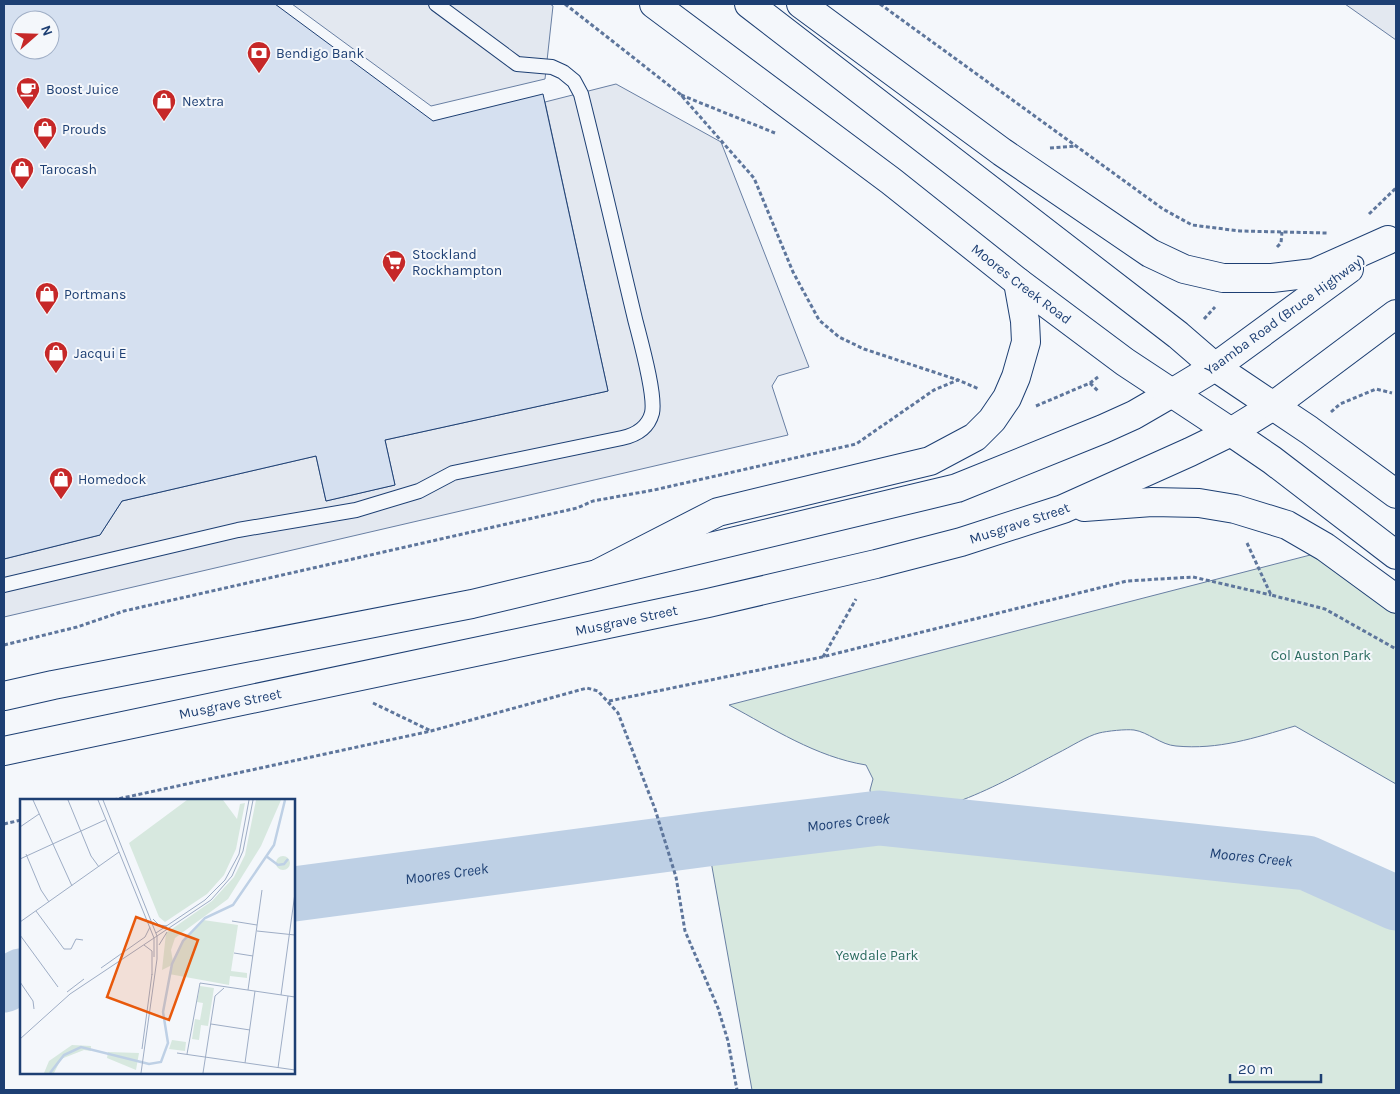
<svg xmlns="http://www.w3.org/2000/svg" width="1400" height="1094" font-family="Karla,sans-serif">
<rect width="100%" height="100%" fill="#f4f7fb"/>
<g fill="#d7e8df" stroke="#687fa3">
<path d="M1318,553L1396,612V784L1295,726C1254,738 1219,750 1176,746C1161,745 1148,732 1134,730C1126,729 1107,731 1099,733C1087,736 1070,747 1058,753C1008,779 931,826 873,812L870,790L873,779L866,765C816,757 772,728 729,705Z"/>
<path d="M879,818L1307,863L1396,903V1090H752L707,839Z"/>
</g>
<g fill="#e3e8f0" stroke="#687fa3">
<path d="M292,4H550L553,6L545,79L431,106Z"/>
<path d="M1345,4H1396V40Z"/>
<path d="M616,84L721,142L809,367L778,376L772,386L788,435L4,617V559L100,535L122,501L316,456L326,501L395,485L385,440L608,391L545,102Z"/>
</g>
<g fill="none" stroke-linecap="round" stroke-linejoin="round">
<g stroke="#bed0e5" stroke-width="55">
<path id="s1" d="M294,894L707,839L879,818L1307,863L1396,903"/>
<path d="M4,985L21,976"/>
</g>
</g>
<path fill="#d5e0f0" stroke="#1d3f73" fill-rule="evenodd" d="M4,4H275L433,121L543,94L608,391L385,440L395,485L326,501L316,456L122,501L100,535L4,559ZM20,20H50V50H20Z"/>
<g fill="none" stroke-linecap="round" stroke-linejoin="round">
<g stroke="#1d3f73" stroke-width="16">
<path id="lane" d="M4,585L238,530L356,510L419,491L453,473L622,438C636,435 648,428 652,413C656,395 640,339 635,319C617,244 600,169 581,94L574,81L563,72L552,67L517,64L436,4"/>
</g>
<g stroke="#1d3f73" stroke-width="30">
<g id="secondary">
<path d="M1273,406L1309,430L1396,494"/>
<path d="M1231,432L1272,460L1396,555"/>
</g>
</g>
<g stroke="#1d3f73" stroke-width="30">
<g id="primary">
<path d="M1084,507L1152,502L1199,503L1235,509L1287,525L1325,547L1396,599"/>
<path d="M4,696L53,685L472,604L957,488L1103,429L1134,415L1172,393"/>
<path id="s2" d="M4,751L708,603L876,564L961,542L1063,509L1190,452L1231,432"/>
</g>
</g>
<g stroke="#1d3f73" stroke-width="30">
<g id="highway">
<path id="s3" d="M654,4L891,181L1018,282L1125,362L1231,432L1273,406L1396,314"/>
<path d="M749,4L1178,335L1215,367L1273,406"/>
<path d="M801,4L1002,152L1150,253L1184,269L1223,278H1272L1314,273L1388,240"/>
<path d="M1172,393L1215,367L1349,269"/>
<path d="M599,573L718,512L930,461L975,437L992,420L1007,398L1016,377L1026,342L1025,321L1018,282"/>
</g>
</g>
<g stroke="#5e769c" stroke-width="3" stroke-dasharray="4 2.5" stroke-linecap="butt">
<path d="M565,4L680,94L754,178L793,272L819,320L839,337L864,349L958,380"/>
<path d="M880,4L1163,209L1192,225L1240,231L1328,233"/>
<path d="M681,95L775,133"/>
<path d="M1050,148L1076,146"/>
<path d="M1369,214L1396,188"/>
<path d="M1277,247L1281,243L1282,232"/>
<path d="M1204,319L1215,307"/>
<path d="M1090,383L1098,391"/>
<path d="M1036,406L1090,383L1098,377"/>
<path d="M1331,412L1340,404L1376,389L1392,393"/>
<path d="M1247,543L1271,595L1325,609L1396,649"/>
<path d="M4,645L77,627L124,611L577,508L593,501L654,490L856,444L934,390L958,380L979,389"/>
<path d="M823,657L856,599"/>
<path d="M609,701L822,657L1127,581L1193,577L1271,595"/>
<path d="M373,703L431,731"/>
<path d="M113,800L431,731L587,688L598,691L618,713L655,809L676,877L685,931L718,1008L728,1041L737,1090"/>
<path d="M4,824L21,820"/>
</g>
<use href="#lane" stroke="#f4f7fb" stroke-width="14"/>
<use href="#secondary" stroke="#f4f7fb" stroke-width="28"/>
<use href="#primary" stroke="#f4f7fb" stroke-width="28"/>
<use href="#highway" stroke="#f4f7fb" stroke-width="28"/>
</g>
<defs>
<g id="bank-pin" transform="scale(1.25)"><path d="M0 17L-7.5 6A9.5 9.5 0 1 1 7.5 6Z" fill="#c62828" stroke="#f4f7fb"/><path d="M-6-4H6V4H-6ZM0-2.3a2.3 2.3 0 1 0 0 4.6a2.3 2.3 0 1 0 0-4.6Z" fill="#fff"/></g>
<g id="cafe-pin" transform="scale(1.25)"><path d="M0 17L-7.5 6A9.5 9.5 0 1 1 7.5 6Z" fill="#c62828" stroke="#f4f7fb"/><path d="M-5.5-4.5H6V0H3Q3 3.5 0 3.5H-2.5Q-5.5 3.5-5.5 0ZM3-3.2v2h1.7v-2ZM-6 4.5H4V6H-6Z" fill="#fff"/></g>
<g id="shop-pin" transform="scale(1.25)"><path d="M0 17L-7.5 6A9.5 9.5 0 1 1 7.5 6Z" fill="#c62828" stroke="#f4f7fb"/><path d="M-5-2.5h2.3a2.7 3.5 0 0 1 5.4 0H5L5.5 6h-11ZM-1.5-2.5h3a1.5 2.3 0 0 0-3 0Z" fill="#fff"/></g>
<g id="supermarket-pin" transform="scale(1.25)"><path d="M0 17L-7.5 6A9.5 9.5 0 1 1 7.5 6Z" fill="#c62828" stroke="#f4f7fb"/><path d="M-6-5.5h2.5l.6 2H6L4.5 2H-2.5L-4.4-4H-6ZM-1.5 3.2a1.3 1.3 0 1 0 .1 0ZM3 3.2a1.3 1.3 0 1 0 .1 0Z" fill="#fff"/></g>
</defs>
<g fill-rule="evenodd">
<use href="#bank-pin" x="259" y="53"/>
<use href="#cafe-pin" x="28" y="89"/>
<use href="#shop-pin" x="164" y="101"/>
<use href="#shop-pin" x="45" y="129"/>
<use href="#shop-pin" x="22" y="169"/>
<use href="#supermarket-pin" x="394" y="262"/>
<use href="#shop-pin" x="47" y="294"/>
<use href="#shop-pin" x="56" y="353"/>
<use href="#shop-pin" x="61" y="479"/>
</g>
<g text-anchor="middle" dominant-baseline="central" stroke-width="4" stroke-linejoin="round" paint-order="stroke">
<g font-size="14" fill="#1d3f73" stroke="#f4f7fb" text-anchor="start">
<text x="276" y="53">Bendigo Bank</text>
<text x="46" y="89">Boost Juice</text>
<text x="182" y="101">Nextra</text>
<text x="62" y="129">Prouds</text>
<text x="40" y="169">Tarocash</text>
<text x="412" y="254">Stockland<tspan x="412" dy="16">Rockhampton</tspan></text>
<text x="64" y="294">Portmans</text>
<text x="74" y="353">Jacqui E</text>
<text x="78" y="479">Homedock</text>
</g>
<g font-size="14" fill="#1d3f73" stroke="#f4f7fb">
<text stroke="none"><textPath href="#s3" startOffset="462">Moores Creek Road</textPath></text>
<text transform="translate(1285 315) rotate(-36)">Yaamba Road (Bruce Highway)</text>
<text stroke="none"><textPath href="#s2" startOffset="1041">Musgrave Street</textPath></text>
<text stroke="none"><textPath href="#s2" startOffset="636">Musgrave Street</textPath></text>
<text stroke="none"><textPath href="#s2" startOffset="231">Musgrave Street</textPath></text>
</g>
<g font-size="14" fill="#2c6c60" stroke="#f4f7fb">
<text x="1321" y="655">Col Auston Park</text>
<text x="877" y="955">Yewdale Park</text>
</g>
<g font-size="15" font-style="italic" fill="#1d3f73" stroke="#f4f7fb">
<text stroke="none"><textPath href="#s1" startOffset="559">Moores Creek</textPath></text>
<text stroke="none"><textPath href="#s1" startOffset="964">Moores Creek</textPath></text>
<text stroke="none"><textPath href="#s1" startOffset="154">Moores Creek</textPath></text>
</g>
</g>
<g transform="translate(20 799)">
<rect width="275" height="275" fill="#f4f7fb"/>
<path d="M167,1H203L217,20L220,5L225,4L216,50L204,76L187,95L145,123L139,118L109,44ZM236,1H261L241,47L208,100L155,139L151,151L153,163L163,142L183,121L218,126L211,172L227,174V179L210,177L209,186L149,175L152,166L142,171L146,134L192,102L214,78L225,56ZM256 64a7 7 0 1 1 14 0a7 7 0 1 1-14 0ZM180,187L194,189L188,227L181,226L179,241L172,240L175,220L180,221L183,204L177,203ZM152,241L166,243L165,252L149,250ZM52,246L71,247V252L64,251L41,260L34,274H24L29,262ZM88,253L119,254L116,271L87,259Z" fill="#d7e8df"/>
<path fill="none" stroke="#bed0e5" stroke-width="2.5" d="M246,57L258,66L264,65L268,60M30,274L44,256L61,248L129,265L141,263L148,244L143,213L152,165L163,142L185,119L213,106L254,46L265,1"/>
<path fill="none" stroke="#9eadc5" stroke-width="1" d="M13,1L52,87M48,1L71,57L79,68M78,1L134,139M0,28L19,15M6,55L21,91L29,103M0,60L85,21M16,112L44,150H51L56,140L63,141M133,120L139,126L147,127M212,122L237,126M0,123L99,53M237,132L275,136M136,134L185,101L205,81L219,55L229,1M0,136L38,188M134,139V158M124,146L132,152V176M139,146L147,133M214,154L233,157M81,169L125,138L130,128M0,183L13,202L14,210M228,191L242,91M47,193L64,180M261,196L275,94M191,225L230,231M0,240L50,195L137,137L83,1M122,250L132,175M157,254L275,271M167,255L180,184L275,198M225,264L235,192M258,269L268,197M121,274L137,160V137L191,101L212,77L223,52L233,1M183,274L195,197L204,189"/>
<path fill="#e8590c" fill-opacity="0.15" stroke="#e8590c" stroke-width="2.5" d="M116,118L178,141L149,221L87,198Z"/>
<rect width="275" height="275" fill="none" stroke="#1d3f73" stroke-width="2.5"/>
</g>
<rect width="1400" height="1094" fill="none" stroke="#1d3f73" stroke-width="10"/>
<g transform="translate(35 35) rotate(70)"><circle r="24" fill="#f4f7fb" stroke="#9eadc5"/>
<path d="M0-4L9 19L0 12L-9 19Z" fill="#c62828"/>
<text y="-8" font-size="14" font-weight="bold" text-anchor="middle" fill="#1d3f73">N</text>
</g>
<path d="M1230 1074v8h91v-8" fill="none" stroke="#1d3f73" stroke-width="2.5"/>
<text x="1238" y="1074" font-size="15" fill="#1d3f73" stroke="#f4f7fb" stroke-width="4" paint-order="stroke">20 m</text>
</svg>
